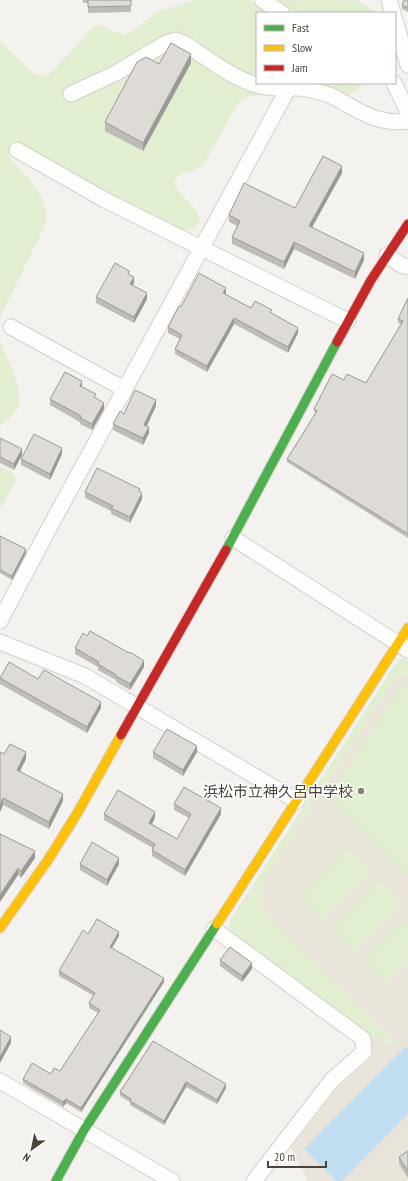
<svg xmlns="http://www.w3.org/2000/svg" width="408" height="1181" font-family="'PT Sans Narrow','Noto Sans JP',sans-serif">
<rect width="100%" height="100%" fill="#f4f2ee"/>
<path fill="#eae5da" d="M404,658L408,661V1181H308L291,1147L339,1086L373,1056L371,1035L231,931Z"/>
<g fill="#e1eecf">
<path d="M195,0H250L269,13H257V83L275,94C261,97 249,92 238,103L205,162C202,166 199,168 195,170C185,174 178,172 174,184C181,199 197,203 200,222L194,229L186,230L177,228L108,194L16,143C9,148 7,151 10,158C24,174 44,191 46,213C47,218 45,223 44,228L2,313L0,319V41L33,73C40,76 44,77 51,73L92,28L97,24C107,27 115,32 125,35L131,32L157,12Z"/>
<path d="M275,0H356L378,13H296Z"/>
<path d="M304,83H363L356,91L349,95L316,85Z"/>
<path d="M0,339C5,355 25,391 19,406C15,414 6,421 0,427Z"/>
<path d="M0,466L12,472L16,478L15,482L0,509Z"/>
<path d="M404,658L408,661V678L400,674L395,678L262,884C257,900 259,904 268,917L389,1037L391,1041L390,1044L387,1045L383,1043L231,931L229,922L398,660Z"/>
<path d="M402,684L408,688V877L328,798Z"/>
<path d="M347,848L370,871L321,919L299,897Z"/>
<path d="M379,880L402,902L353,951L331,929Z"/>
<path d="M408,915V960L385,983L363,960Z"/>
</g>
<path fill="#c0ddf1" d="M406,1046L408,1049V1114L342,1181H337L304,1149Z"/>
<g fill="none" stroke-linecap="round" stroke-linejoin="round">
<g stroke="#d2d0cb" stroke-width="17">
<g id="street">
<path d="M262,0L282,13"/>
<path d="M389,0L393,13"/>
<path d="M395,20L408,65"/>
<path d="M394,83L408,112"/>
<path d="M71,94L116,73L166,43L175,40L184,43C207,58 233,79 260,86C273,89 284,88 297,88C308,88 319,92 329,95C336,97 342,102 348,105C369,117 384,124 408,121"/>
<path d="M17,150L105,200L348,321"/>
<path d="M387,255L401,265L408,267"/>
<path d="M11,327L124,389"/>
<path d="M233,538L408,650"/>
<path d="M0,621L47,532L288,89"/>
<path d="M0,642L85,676L297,801"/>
<path d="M214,929L363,1039L364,1052L332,1080L254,1181"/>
<path d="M0,1081L172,1181"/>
</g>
</g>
<g stroke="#d3cfc5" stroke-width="11">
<g id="fast">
<path d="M226,550L337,342"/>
<path d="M56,1181L84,1130L217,924"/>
</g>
</g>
<g stroke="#d3cfc5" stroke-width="11">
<g id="slow">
<path d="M217,924L408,628"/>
<path d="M0,928L48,860L78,812L121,735"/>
</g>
</g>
<g stroke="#d3cfc5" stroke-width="11">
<g id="jam">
<path d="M337,342L371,280L408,224"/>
<path d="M121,735L226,550"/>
</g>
</g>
<use href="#street" stroke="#fdfdfc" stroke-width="15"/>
<use href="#fast" stroke="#4caf50" stroke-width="9"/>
<use href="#slow" stroke="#ffc107" stroke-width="9"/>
<use href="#jam" stroke="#c62828" stroke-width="9"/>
</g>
<g fill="#bfbcb8">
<path d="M83,0H131V12L88,13V3H83Z"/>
<path d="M408,0V12L402,9V5Z"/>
<path d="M191,63L143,151L105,131V122L159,64Z"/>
<path d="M342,173L312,227L364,260L355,279L294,249L284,269L232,244V237L237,226L229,222V215L295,208Z"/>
<path d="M129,274L134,283L133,285L147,299L134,323L96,303V297Z"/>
<path d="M226,293L225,294L251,308L272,313L298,333L288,353L234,324L207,372L175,354V349L180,339L168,333V327L181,307Z"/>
<path d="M408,298V538L287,462V459L316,413L314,412V409L344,380L366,383L401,324L398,323V319Z"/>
<path d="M82,387L96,398L104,409L92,430L80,424V422L50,405V399Z"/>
<path d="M156,406L147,426L149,433L143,445L113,430V424L124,414Z"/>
<path d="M0,438L22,455L14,470L0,463Z"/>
<path d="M62,454L50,480L21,465V459Z"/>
<path d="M85,492H140L142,499L130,523L111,514V511L85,498Z"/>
<path d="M0,536L26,553L12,580L0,573Z"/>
<path d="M87,636L144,667L130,690L116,682V680L98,670V667L75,654V648Z"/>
<path d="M0,678L101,708L87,733L0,684Z"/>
<path d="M0,752L4,754L26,759L20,771L63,801L49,829L3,805L0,812Z"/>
<path d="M153,752H197L183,776L153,758Z"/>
<path d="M174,804L221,814L185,876L152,856V850L153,848L104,820V814L155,818L152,824L177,839L189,818L174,810Z"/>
<path d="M0,834L35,858L21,878L18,875L0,902Z"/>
<path d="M80,864H119L107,886L80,870Z"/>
<path d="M88,934L119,936L112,948L164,982L81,1112L66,1103L63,1107L23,1083V1079L51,1074L60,1071L98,1013L89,1008V1003L94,996L59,976V971Z"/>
<path d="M220,960L252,969L242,982L220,966Z"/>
<path d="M153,1041L226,1088L217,1104L186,1087L164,1125L130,1105V1102L120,1096V1092Z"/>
<path d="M408,1151V1178L399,1164V1157Z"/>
</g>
<g fill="#9b9996">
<path d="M191,54V63L143,151V143Z"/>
<path d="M342,166V173L309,233V226Z"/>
<path d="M294,242V249L284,269V262Z"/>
<path d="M364,253V260L355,279V272Z"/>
<path d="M134,277V283L130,290V284Z"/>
<path d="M226,288V293L223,299V293Z"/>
<path d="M147,293V299L134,323V317Z"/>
<path d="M234,318V324L207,372V366Z"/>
<path d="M298,328V333L288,353V347Z"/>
<path d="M82,381V387L80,386Z"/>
<path d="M156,400V406L144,431V425Z"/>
<path d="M104,403V409L92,430V424Z"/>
<path d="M149,427V433L143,445V438Z"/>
<path d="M62,448V454L50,480V474Z"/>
<path d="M22,449V455L14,470V464Z"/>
<path d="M142,493V499L130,523V517Z"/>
<path d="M26,549V553L12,580V576Z"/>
<path d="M144,661V667L130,690V684Z"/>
<path d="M101,702V708L87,733V727Z"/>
<path d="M197,746V752L183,776V770Z"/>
<path d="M26,752V759L17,777V770Z"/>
<path d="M63,794V801L49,829V822Z"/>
<path d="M3,798V805L0,812V805Z"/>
<path d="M221,808V814L185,876V870Z"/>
<path d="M155,812V818L149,829V823Z"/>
<path d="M35,851V858L21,878V871Z"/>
<path d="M119,858V864L107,886V880Z"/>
<path d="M18,868V875L0,902V895Z"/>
<path d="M119,932V936L110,951V947Z"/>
<path d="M252,963V969L242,982V976Z"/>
<path d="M164,978V982L81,1112V1108Z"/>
<path d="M11,1037V1043L0,1063V1057Z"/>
<path d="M186,1082V1087L164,1125V1121Z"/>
<path d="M226,1084V1088L217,1104V1100Z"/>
<path d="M66,1099V1103L63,1107V1102Z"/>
</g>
<g fill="#dedbd6" stroke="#9b9996">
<path d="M88,0H131V6L88,7Z"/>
<path d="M404,0H408V8L402,5Z"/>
<path d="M171,43L191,54L143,143L105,122L137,62L146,57L159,64Z"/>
<path d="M323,156L342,166L309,226L364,253L355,272L294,242L284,262L232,237L240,221L229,215L244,183L295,208Z"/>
<path d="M115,263L129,271L128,274L134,277L130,284L147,293L134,317L96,297Z"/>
<path d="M199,273L226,288L223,293L251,308L255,301L272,310L270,312L298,328L288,347L234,318L207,366L175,349L182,335L168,327L179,306L181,307Z"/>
<path d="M408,298V534L287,459L317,411L314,409L332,374L344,380L347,374L366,383L403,321L398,319Z"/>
<path d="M65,372L82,381L80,386L96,394L94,397L104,403L92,424L80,418L81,416L50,399Z"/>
<path d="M135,390L156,400L144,425L149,427L143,438L113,424L120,411L124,414Z"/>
<path d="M34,434L62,448L50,474L21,459Z"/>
<path d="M0,438L22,449L14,464L0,457Z"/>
<path d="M97,468L140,489L139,491L142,493L130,517L111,508L113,506L85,492Z"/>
<path d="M0,536L26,549L12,576L0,570Z"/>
<path d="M90,631L129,653L130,652L144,661L130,684L116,676V675L98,664L99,662L75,648L83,633L87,636Z"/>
<path d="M9,662L38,679L44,670L101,702L87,727L0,678Z"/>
<path d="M167,729L197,746L183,770L153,752Z"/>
<path d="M10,744L26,752L17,770L63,794L49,822L3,798L0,805V752L4,754Z"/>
<path d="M184,787L221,808L185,870L152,850L155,844L104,814L118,790L155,812L149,823L177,839L191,814L174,804Z"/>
<path d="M0,834L35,851L21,871L18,868L0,895Z"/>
<path d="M92,842L119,858L107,880L80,864Z"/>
<path d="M97,919L119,932L110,947L164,978L81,1108L66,1099L63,1102L23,1079L32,1063L51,1074L54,1068L60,1071L100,1010L89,1003L95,993L59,971L83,930L88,934Z"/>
<path d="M230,947L252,963L242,976L220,960Z"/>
<path d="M0,1030L11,1037L0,1057Z"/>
<path d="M153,1041L226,1084L217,1100L186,1082L164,1121L130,1101L131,1099L120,1092Z"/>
<path d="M408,1151V1171L399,1157Z"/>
</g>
<circle fill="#868178" stroke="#fff" stroke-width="1.5" cx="361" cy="791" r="4"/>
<g text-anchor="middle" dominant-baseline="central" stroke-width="3" stroke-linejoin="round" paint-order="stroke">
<g font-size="15" fill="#4b4439" stroke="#fff" text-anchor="end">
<text x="353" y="791">浜松市立神久呂中学校</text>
</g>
</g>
<rect x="256" y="12" width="140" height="72" fill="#ffffff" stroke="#b7b4b0"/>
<rect x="264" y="25" width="20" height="6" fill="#4caf50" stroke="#b7b4b0"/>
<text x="292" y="32" font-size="12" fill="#4b4439">Fast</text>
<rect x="264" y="45" width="20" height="6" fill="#ffc107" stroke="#b7b4b0"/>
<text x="292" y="52" font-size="12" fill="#4b4439">Slow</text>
<rect x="264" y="65" width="20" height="6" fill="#c62828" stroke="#b7b4b0"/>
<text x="292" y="72" font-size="12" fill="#4b4439">Jam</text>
<g transform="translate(32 1149) rotate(213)" stroke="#ffffff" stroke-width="3" paint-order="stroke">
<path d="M0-3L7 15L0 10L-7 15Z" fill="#4b4439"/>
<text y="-6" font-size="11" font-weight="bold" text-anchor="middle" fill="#4b4439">N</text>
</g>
<path d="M268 1161v6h58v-6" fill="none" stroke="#4b4439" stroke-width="2"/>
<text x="274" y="1161" font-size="12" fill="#4b4439" stroke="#ffffff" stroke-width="3" paint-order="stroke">20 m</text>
</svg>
